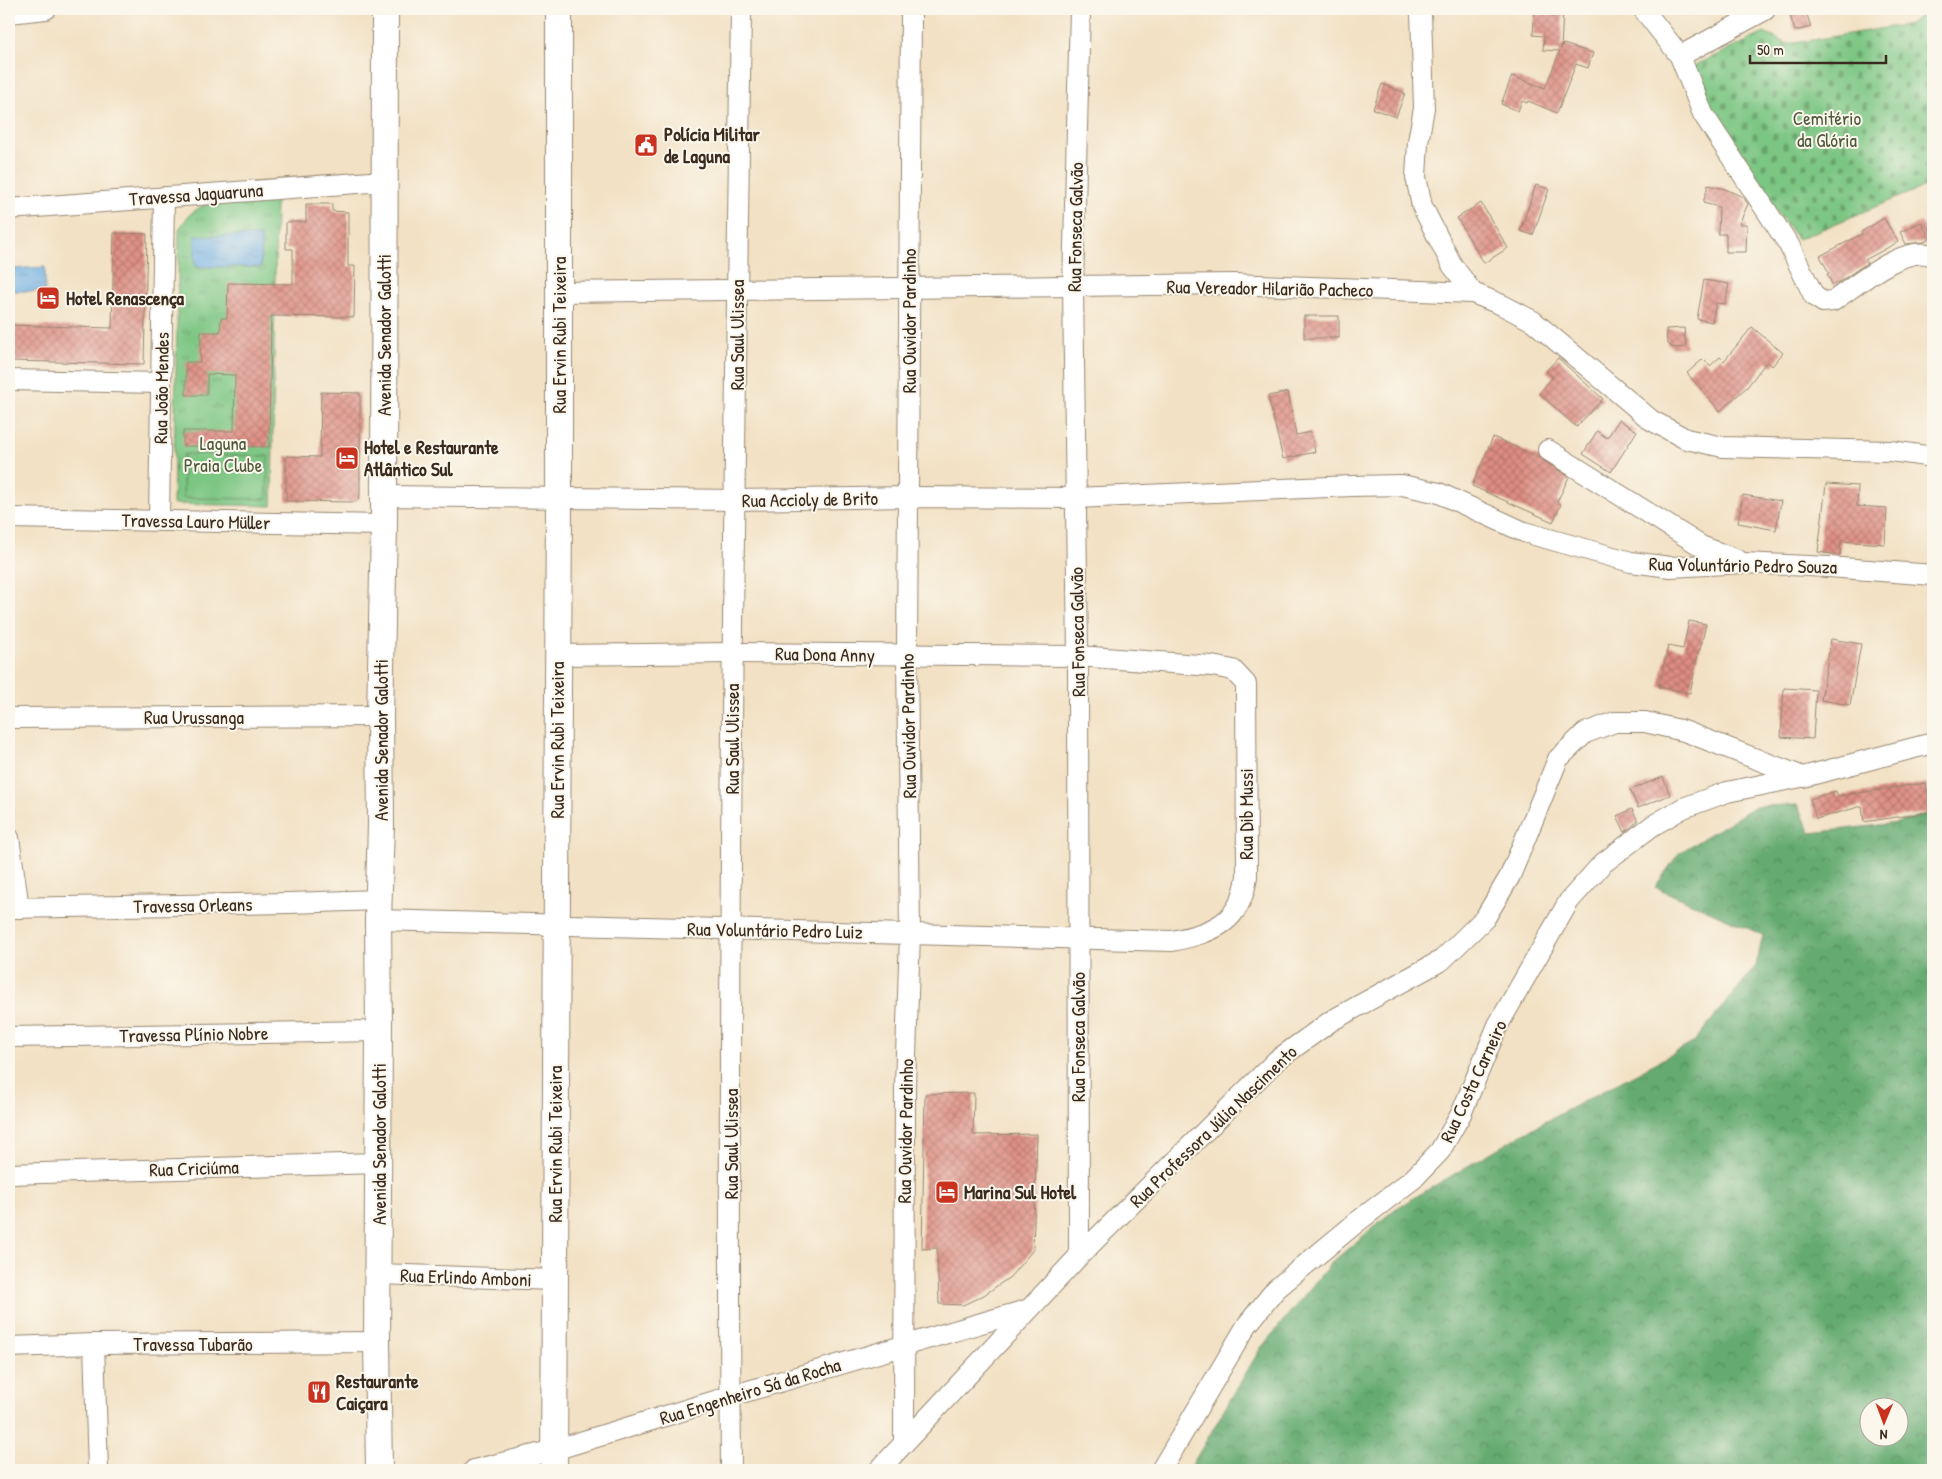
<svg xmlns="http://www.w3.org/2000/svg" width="1942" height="1479" font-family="'Patrick Hand',sans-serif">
<defs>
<pattern id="forest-crowns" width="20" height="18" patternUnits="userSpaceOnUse" patternTransform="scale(1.25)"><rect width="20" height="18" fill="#65ab71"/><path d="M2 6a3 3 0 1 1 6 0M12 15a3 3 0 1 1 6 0" fill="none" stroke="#548b5c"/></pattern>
<pattern id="cemetery-stones" width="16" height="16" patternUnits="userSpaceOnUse" patternTransform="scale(1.25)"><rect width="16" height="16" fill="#7cc683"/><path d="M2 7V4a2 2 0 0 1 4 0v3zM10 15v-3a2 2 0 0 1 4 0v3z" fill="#67a16b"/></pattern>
<pattern id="park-tufts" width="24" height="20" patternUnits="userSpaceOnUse" patternTransform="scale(1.25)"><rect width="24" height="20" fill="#7cc683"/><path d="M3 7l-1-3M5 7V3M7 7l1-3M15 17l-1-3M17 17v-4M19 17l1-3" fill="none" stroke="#67a16b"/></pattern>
<pattern id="water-ripples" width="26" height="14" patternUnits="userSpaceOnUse" patternTransform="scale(1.25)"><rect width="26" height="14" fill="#6eaee2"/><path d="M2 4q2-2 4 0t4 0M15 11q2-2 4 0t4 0" fill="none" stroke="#5c8eb7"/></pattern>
<pattern id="building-cross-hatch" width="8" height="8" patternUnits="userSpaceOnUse" patternTransform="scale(1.25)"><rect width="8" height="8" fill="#de8d82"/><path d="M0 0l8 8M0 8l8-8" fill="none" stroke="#b5736a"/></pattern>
</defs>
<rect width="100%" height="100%" fill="#fbf7ec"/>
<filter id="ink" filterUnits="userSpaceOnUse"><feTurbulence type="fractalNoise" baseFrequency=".02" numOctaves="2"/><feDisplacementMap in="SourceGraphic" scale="10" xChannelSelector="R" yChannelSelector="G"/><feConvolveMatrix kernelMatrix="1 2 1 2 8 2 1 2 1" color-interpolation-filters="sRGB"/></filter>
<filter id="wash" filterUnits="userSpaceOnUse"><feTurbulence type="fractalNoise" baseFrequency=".0096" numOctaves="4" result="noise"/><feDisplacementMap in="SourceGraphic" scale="20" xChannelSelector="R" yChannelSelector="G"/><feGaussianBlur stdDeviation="1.12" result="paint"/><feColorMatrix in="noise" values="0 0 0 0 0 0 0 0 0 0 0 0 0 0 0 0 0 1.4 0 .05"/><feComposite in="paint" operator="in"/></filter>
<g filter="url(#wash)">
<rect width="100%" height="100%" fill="#f2e1c4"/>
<path fill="url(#forest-crowns)" stroke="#506a48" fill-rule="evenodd" d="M1797,805L1811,833L1897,823L1933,812V1470H1189L1260,1349L1331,1263L1395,1209L1524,1133L1693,1043L1756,966L1763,935L1655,887L1679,853L1756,806ZM1870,1406H1900V1436H1870Z"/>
<path fill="url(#cemetery-stones)" stroke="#5c7850" d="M1931,9H1933V183L1798,239L1749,177L1704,105L1689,68L1764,33L1788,44L1909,24Z"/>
<path fill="url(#park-tufts)" stroke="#5c7850" d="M276,198L272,506L173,504L179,229L189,215L203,205Z"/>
<path fill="#7cc683" stroke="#5c7850" d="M184,454L268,456L267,499L183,498Z"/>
<g fill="url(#water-ripples)" stroke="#546c80">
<rect x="195" y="236" width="66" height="31"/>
<path d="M45,267V291H12L11,269Z"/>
</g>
<g id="blocks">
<g fill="url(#building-cross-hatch)">
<path d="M1535,9H1563L1561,49L1563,44L1593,53L1588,68L1576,64L1557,113L1528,101L1527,103L1522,101L1518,111L1501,104L1512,76L1545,88L1560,51L1543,50L1544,36L1533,35Z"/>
<path d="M1788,9H1805L1811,27L1795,31Z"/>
<path d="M1382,84L1405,93L1396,117L1373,109Z"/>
<path d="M1536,185L1549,189L1533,235L1520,231Z"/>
<path d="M1708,185L1725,189L1743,197L1748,204L1739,224H1747L1746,252H1726V234H1718L1719,207L1703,203Z"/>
<path d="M1481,203L1508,248L1484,263L1457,218Z"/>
<path d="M306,204H332V211L348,212V266H355L354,317L271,316L269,447L183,446V431H234L235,375L207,374V395H186V362H200L201,332H220L221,318H227L228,283L293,284V249H286V222H306Z"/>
<path d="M1884,218L1898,242L1865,260L1867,263L1833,286L1827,274L1829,273L1820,256L1862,234L1861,232Z"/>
<path d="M1921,222L1930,239L1924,242L1906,244L1900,232Z"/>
<path d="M114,233L147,234L144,364L9,361V325L112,328Z"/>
<path d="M1704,280L1729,284L1725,304L1716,303L1712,322L1697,319Z"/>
<rect x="1304" y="316" width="35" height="22"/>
<path d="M1752,327L1783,353L1772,366L1767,361L1747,387L1720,411L1687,373L1703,359L1710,366L1720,357L1724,361Z"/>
<path d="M1684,328L1686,347L1673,348L1667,343L1666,329Z"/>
<path d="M1558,358L1603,399L1576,427L1539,393L1553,377L1546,371Z"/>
<path d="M321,392L360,393V494L359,499L354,502L286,501V456L320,457Z"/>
<path d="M1288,392L1296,435L1311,432L1315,452L1283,459L1268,396Z"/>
<path d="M1619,420L1637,431L1611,472L1583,454L1597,431L1607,438Z"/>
<path d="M1493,437L1540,458L1569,477L1557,502L1561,504L1553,522L1472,486Z"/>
<path d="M1826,484L1858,486L1857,506L1887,508L1885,544L1841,541L1840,555L1818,552Z"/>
<path d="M1743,495L1781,501L1776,530L1738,523Z"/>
<path d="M1689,621L1706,624L1700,650L1699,649L1690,693L1659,687L1668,646L1683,649Z"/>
<path d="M1831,639L1861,644L1850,705L1821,700Z"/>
<path d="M1784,688L1816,690L1813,739L1781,737Z"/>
<path d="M1663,777L1670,795L1638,808L1630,790Z"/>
<path d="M1926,783L1930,812L1864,822L1862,806L1816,819L1810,799L1836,791L1838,796Z"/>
<path d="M1632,809L1638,821L1625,832L1617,816Z"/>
<path d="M974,1093L973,1135L1037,1134L1033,1250L1010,1277L984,1295L963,1305L939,1304L937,1248L922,1249L925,1094Z"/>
</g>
</g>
</g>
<g filter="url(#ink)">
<use href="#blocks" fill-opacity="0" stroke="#968671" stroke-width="1"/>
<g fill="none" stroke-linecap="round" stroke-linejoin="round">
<g stroke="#968671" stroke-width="22">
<g id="minor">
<path d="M1643,9L1680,56L1703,114L1789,245L1814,296L1823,302L1833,301C1857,285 1905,243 1933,256"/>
<path d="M9,13L46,9"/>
<path d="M1421,13L1424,108L1418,142L1416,177L1422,206L1452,265L1473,293"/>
<path d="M1680,56L1765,10"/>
<path d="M9,209L384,181"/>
<path d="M559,292L1233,284L1473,293L1502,305L1533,321L1651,420L1686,439L1723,447L1891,451L1933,457"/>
<path d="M9,380L161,383"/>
<path d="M1548,450L1701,546L1738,560"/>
<path d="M383,496L736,500L908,497L1075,498L1352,486L1402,485L1439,493L1524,532L1631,562L1670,567L1744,563L1829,567L1933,575"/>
<path d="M9,518L384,525"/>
<path d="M159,520L164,197"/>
<path d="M9,718L380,716"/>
<path d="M9,838L19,908"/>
<path d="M9,908L290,903L378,900"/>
<path d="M378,920L1172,941C1214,932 1241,923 1247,876L1246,684L1233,670L1212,666L1078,656L732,653L557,655"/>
<path d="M9,1037L379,1031"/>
<path d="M9,1174L378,1163"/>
<path d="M1079,1256L1078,656L1073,286L1080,9"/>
<path d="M378,1274L555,1280"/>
<path d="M94,1344L98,1470"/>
<path d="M9,1347L94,1344L377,1342"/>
<path d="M904,1443L905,1086L910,933L907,654L911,9"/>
<path d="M474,1470L554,1450L731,1396L1026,1310"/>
<path d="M731,1470C727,983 734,496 741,9"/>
<path d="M879,1470L1079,1256L1277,1060L1331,1021L1442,960L1485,918L1510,876L1558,759L1585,733L1615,722H1645L1684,731L1803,777L1933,743"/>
<path d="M1161,1470L1247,1325L1276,1289L1357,1222L1413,1179L1440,1151L1461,1114L1498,1025L1569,901L1602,864L1652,826L1683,808L1727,792L1801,777"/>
</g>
</g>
<g stroke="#968671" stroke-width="28">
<g id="major">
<path d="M379,1470L377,1342L379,1031L378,920L381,825L380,716L384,525L385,9"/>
<path d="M554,1470L559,498V9"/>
</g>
</g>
<use href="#minor" stroke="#fff" stroke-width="20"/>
<use href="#major" stroke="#fff" stroke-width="26"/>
</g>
</g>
<defs>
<g id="civic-square" transform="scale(1.25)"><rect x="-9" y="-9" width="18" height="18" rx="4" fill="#c8321e" stroke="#fbf7ec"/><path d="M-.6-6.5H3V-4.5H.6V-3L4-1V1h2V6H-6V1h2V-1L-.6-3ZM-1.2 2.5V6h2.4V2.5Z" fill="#fff"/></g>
<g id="hotel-square" transform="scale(1.25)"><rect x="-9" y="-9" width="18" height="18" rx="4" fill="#c8321e" stroke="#fbf7ec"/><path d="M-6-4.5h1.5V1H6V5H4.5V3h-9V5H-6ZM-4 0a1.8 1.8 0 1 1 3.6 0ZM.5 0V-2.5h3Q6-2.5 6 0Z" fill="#fff"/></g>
<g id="restaurant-square" transform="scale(1.25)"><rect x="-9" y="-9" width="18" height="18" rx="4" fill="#c8321e" stroke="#fbf7ec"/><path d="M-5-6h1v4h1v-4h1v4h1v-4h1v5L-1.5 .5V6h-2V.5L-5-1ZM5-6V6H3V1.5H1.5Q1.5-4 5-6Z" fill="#fff"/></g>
</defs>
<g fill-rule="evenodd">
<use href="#civic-square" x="646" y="145"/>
<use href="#hotel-square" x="48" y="298"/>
<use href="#hotel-square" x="347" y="458"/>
<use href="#hotel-square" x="947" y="1192"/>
<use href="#restaurant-square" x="319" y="1392"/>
</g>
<g text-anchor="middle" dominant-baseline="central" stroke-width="4" stroke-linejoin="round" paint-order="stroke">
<g font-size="19" fill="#4e593c" stroke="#fbf7ec">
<text x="1827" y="118">Cemitério<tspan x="1827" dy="22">da Glória</tspan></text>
<text x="223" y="443">Laguna<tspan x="223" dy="22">Praia Clube</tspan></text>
</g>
<g font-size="19" font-weight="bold" fill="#3b2a1e" stroke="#fbf7ec" text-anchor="start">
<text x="664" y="134">Polícia Militar<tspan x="664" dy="22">de Laguna</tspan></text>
<text x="66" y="298">Hotel Renascença</text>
<text x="364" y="447">Hotel e Restaurante<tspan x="364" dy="22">Atlântico Sul</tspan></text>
<text x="964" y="1192">Marina Sul Hotel</text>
<text x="336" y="1381">Restaurante<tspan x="336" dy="22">Caiçara</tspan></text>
</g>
<g font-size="19" fill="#3b2a1e" stroke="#fbf7ec">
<text transform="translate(196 194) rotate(-4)">Travessa Jaguaruna</text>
<text transform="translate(1075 227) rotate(-89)">Rua Fonseca Galvão</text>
<text transform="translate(1270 288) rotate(1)">Rua Vereador Hilarião Pacheco</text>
<text transform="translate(909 321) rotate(-90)">Rua Ouvidor Pardinho</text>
<text transform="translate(384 335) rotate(-90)">Avenida Senador Galotti</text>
<text transform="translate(559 335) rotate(-90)">Rua Ervin Rubi Teixeira</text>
<text transform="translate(737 335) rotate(-90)">Rua Saul Ulissea</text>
<text transform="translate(161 388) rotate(-89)">Rua João Mendes</text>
<text transform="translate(810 499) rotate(-1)">Rua Accioly de Brito</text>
<text transform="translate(196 521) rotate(1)">Travessa Lauro Müller</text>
<text transform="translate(1743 565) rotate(1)">Rua Voluntário Pedro Souza</text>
<text transform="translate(1077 632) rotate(-91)">Rua Fonseca Galvão</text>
<text transform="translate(825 654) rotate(1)">Rua Dona Anny</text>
<text x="194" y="717">Rua Urussanga</text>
<text transform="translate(908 726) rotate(-91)">Rua Ouvidor Pardinho</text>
<text transform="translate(732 739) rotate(-90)">Rua Saul Ulissea</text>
<text transform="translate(381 740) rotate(-90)">Avenida Senador Galotti</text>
<text transform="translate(557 740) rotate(-90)">Rua Ervin Rubi Teixeira</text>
<text transform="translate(1246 814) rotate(-90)">Rua Dib Mussi</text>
<text transform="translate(193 905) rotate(-1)">Travessa Orleans</text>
<text transform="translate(775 930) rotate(1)">Rua Voluntário Pedro Luiz</text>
<text transform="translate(194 1034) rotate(-1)">Travessa Plínio Nobre</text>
<text transform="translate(1078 1037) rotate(-90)">Rua Fonseca Galvão</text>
<text transform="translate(1473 1081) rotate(-65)">Rua Costa Carneiro</text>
<text transform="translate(1213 1126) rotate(-44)">Rua Professora Júlia Nascimento</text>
<text transform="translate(905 1131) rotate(-89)">Rua Ouvidor Pardinho</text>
<text transform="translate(379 1144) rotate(-90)">Avenida Senador Galotti</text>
<text transform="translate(555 1144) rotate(-90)">Rua Ervin Rubi Teixeira</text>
<text transform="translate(731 1144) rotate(-90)">Rua Saul Ulissea</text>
<text transform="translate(194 1168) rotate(-2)">Rua Criciúma</text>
<text transform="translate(466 1277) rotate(2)">Rua Erlindo Amboni</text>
<text x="193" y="1344">Travessa Tubarão</text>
<text transform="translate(750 1391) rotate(-17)">Rua Engenheiro Sá da Rocha</text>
</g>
</g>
<rect width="1942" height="1479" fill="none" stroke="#fbf7ec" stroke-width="30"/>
<g transform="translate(1884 1422) rotate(181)"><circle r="24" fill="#fbf7ec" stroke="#aea59a"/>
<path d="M0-4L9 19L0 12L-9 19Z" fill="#c8321e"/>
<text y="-8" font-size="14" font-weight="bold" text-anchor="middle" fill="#3b2a1e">N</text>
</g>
<path d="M1750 55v8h136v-8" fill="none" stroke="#3b2a1e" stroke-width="2.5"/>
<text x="1757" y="55" font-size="15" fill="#3b2a1e" stroke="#fbf7ec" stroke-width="4" paint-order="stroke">50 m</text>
</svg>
